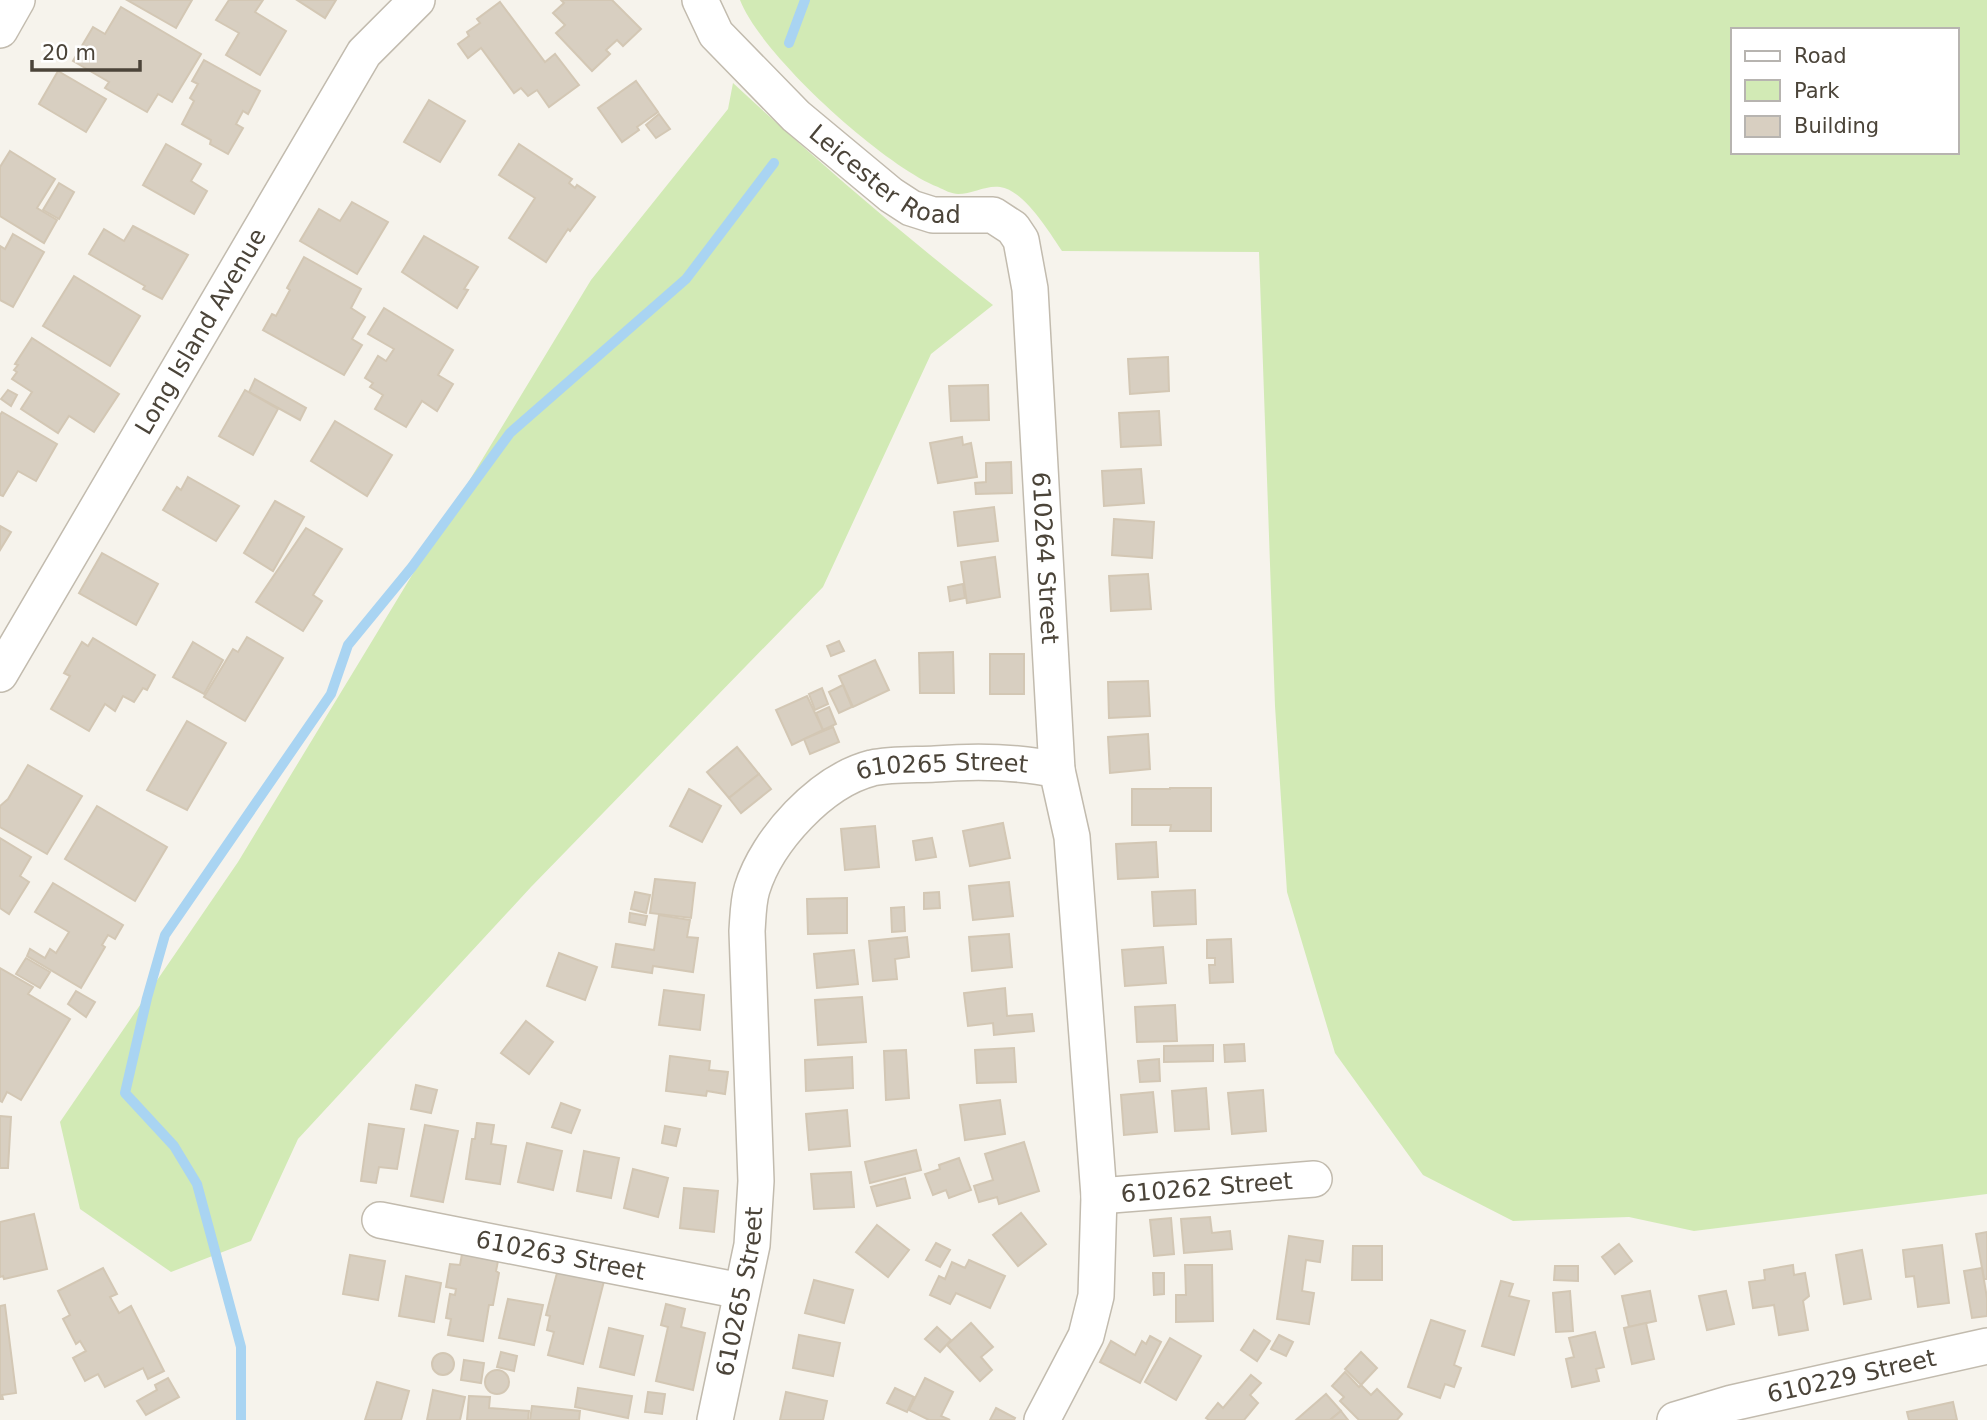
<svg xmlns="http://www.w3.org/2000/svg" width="1987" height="1420" font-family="'DejaVu Sans',sans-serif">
<rect width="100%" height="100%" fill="#f6f3ec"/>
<g fill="#d2eab5" fill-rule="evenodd">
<path d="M740,0H1987V1194L1694,1231L1629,1217L1513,1221L1423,1175L1335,1053L1287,892L1275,706L1259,252L1062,251C1049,232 1024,190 1000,187C986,185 972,194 958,194C952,194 944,190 938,187C883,165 761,55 740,0ZM1733,30H1957V152H1733Z"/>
<path d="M733,83C817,161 903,235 993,305L931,354L823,587L531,887L298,1139L251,1241L171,1272L80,1209L60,1122L238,862L591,280L728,109Z"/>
</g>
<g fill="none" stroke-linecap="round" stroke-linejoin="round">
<g stroke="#a9d4f2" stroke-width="10">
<path d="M789,43L805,0"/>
<path d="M241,1420V1347L197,1184L174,1146L125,1093L147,998L165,935L331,694L348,645L412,567L510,433L686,279L774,163"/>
</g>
</g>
<g fill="#d8cfc1" stroke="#d3c7b4" stroke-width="2">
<path d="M127,0H192L176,28Z"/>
<path d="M229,0H263L255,12L286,31L260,75L226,55L239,33L216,20Z"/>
<path d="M297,0H336L325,18Z"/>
<path d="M561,0H612L641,29L623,46L617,40L606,50L610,54L592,71L556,33L565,25L553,13L564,3Z"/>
<path d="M500,2L545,62L555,54L579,85L549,107L537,90L528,96L521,88L514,93L481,48L468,58L458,44L469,36L467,32L480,23L477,19Z"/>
<path d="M121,7L201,54L172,102L158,94L147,112L105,88L109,82L73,61L93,27L105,34Z"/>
<path d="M204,60L260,91L248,114L243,111L236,124L243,128L228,154L210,144L211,140L182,124L194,101L190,98L198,84L192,81Z"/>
<path d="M58,71L106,99L86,132L39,104Z"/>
<path d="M636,81L658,112L637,127L639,130L622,142L598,108Z"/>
<path d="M429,100L465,121L440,162L404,142Z"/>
<path d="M659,114L670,129L656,138L646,125Z"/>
<path d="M166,144L201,164L191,181L207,191L194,214L143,185Z"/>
<path d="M519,144L572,179L569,183L575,188L577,185L595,197L570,231L568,229L546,262L509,238L535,198L499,175Z"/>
<path d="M10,151L55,179L37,208L57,220L44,243L0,216V167Z"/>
<path d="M59,183L74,192L59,219L43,210Z"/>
<path d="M352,202L388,222L357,274L300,241L319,209L340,221Z"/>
<path d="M133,226L188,255L162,299L143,289L145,286L89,254L104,229L124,241Z"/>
<path d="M13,234L44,252L13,307L0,300V246L5,249Z"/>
<path d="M424,236L478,267L464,289L468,290L457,308L402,272Z"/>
<path d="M304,257L361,289L351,308L365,317L352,339L362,345L344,375L263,330L272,314L276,316L290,290L287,288Z"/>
<path d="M74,276L140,316L110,366L43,326Z"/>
<path d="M384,308L453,350L438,375L453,384L437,411L422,401L406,427L375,409L383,395L370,387L373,383L365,378L378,356L386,361L394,349L368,334Z"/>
<path d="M32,338L119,394L94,432L69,416L58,433L21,409L32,392L12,379L17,372L14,370L18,365L15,364Z"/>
<path d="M1168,357L1169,391L1130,394L1128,359Z"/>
<path d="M255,379L306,408L300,420L249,392Z"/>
<path d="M988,385L989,420L951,421L949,386Z"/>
<path d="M8,390L17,395L11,406L1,399Z"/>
<path d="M245,390L278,409L253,455L219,436Z"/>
<path d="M1159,411L1161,445L1121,447L1119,413Z"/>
<path d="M2,412L57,444L36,481L18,471L3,496L0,495V415Z"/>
<path d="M335,421L392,455L367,496L311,461Z"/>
<path d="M962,437L963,445L971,443L977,477L938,483L930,443Z"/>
<path d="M1011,462L1012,493L976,494L975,483L986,482V463Z"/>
<path d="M1141,469L1144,503L1104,506L1102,471Z"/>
<path d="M188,477L239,506L216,541L163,510L177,487L181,490Z"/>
<path d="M275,501L304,517L273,571L244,553Z"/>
<path d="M994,507L998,541L958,546L954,512Z"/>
<path d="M1114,519L1154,522L1152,558L1112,555Z"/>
<path d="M0,526L11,532L0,550Z"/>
<path d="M306,528L342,549L313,595L322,601L303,631L256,602Z"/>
<path d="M102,553L158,584L136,625L79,593Z"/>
<path d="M995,557L1000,597L967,603L961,562Z"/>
<path d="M1148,574L1151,609L1111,611L1109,576Z"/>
<path d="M963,584L965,598L950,601L948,587Z"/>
<path d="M247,637L283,658L245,721L204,697L233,649L238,652Z"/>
<path d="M93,638L155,675L147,690L143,688L134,702L123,696L115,711L105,704L89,731L51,709L70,676L64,673L82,642L88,646Z"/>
<path d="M839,641L844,651L831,656L827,646Z"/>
<path d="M193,642L223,660L204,694L173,677Z"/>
<path d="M953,652L954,693H920L919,653Z"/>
<rect x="990" y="654" width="34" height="40"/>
<path d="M875,660L889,690L853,707L839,676Z"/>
<path d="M1148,681L1150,716L1109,718L1108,682Z"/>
<path d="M843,685L852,707L839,713L829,692Z"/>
<path d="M822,688L828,704L815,710L809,694Z"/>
<path d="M807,696L823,730L792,745L776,710Z"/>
<path d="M829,707L836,724L823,730L816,713Z"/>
<path d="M187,721L226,743L187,810L147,790Z"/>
<path d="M833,727L839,742L810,754L804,739Z"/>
<path d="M1148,734L1150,769L1110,773L1108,737Z"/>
<path d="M737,747L759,774L729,798L707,772Z"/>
<path d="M28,765L82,796L47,854L0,827V806L8,799Z"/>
<path d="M759,774L771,789L741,813L729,798Z"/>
<path d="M1170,788H1211V831H1170L1171,825H1132V789H1170Z"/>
<path d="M689,789L721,806L702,842L670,826Z"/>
<path d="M97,806L167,847L135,901L65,859Z"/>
<path d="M1003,823L1010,858L970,866L963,831Z"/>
<path d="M875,826L879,867L845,870L841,829Z"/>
<path d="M0,838L31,857L20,876L29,882L9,914L0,908Z"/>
<path d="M932,838L936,857L916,860L913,841Z"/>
<path d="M1156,842L1158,877L1118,879L1116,844Z"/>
<path d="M655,879L695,883L691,918L650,913Z"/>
<path d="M1009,882L1013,916L973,920L969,886Z"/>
<path d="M53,883L123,925L115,939L108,935L102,945L105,947L81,988L27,956L30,949L45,958L50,949L56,953L69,932L35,912Z"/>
<path d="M1195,890L1196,924L1154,926L1152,892Z"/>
<path d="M635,892L650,895L646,913L631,909Z"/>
<path d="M939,892L940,908L924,909V893Z"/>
<path d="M847,898V933L808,934L807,899Z"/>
<path d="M904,907L905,931L892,932L891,908Z"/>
<path d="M630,913L647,916L645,925L629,922Z"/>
<path d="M659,915L690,920L687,937L698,938L693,972L653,966L652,973L612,967L616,944L654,950Z"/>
<path d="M1009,934L1012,967L972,971L969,937Z"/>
<path d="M907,937L909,957L895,959L897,979L873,981L869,941Z"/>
<path d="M1231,939L1233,982L1210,983L1209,965H1215V958H1207V940Z"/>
<path d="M1163,947L1166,983L1125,986L1122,950Z"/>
<path d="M854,950L858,984L817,988L814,954Z"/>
<path d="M559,953L597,967L585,1000L547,986Z"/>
<path d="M26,958L50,972L40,988L16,974Z"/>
<path d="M0,968L33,987L28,994L70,1019L21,1100L7,1092L2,1102L0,1101Z"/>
<path d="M1005,988L1007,1016L1032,1014L1034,1031L994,1035L993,1023L968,1026L964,993Z"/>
<path d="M664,990L704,995L700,1030L659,1025Z"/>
<path d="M76,991L95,1002L86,1017L68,1004Z"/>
<path d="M862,997L866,1042L818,1045L815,1000Z"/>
<path d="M1175,1005L1177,1041L1137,1042L1135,1007Z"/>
<path d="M526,1021L553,1042L529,1074L501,1053Z"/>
<path d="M1244,1044L1245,1061L1225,1062L1224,1045Z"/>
<path d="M1213,1045V1061L1164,1062V1046Z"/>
<path d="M1014,1048L1016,1082L977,1083L975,1050Z"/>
<path d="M906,1050L909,1098L886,1100L884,1051Z"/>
<path d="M670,1056L710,1061L709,1070L728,1072L725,1094L707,1091L706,1096L666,1091Z"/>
<path d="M852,1057L853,1088L806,1091L805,1060Z"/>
<path d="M1159,1059L1160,1081L1140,1082L1138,1061Z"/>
<path d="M416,1085L437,1090L431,1113L411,1109Z"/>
<path d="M1206,1088L1209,1129L1175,1131L1172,1091Z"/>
<path d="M1263,1090L1266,1131L1232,1134L1228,1093Z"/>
<path d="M1153,1092L1157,1132L1124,1135L1121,1095Z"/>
<path d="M1000,1100L1005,1134L965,1140L960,1105Z"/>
<path d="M561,1103L580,1110L571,1133L552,1127Z"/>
<path d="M847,1110L850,1146L809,1150L806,1114Z"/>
<path d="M0,1116L11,1117L8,1168H0Z"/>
<path d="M477,1123L494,1125L491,1144L506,1146L500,1184L466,1179L472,1139H475Z"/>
<path d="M369,1124L404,1129L397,1169L379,1167L376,1183L361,1181Z"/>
<path d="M425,1125L458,1131L443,1202L411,1196Z"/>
<path d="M665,1126L680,1129L676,1146L662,1143Z"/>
<path d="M1024,1142L1039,1191L999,1204L997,1197L979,1202L974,1186L993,1180L985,1154Z"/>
<path d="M527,1143L562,1151L553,1190L518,1182Z"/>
<path d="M916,1150L921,1170L870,1183L865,1162Z"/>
<path d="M584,1151L619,1158L611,1198L577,1191Z"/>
<path d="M959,1158L971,1190L949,1198L946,1190L933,1195L925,1174L940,1169L939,1165Z"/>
<path d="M633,1169L668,1178L658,1217L624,1208Z"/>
<path d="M851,1172L854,1207L814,1209L811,1174Z"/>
<path d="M905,1178L910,1198L877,1206L871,1187Z"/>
<path d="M684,1188L718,1191L714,1232L680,1228Z"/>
<path d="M1021,1213L1046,1244L1018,1266L993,1235Z"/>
<path d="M34,1214L47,1269L4,1279L3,1276L0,1277V1222Z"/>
<path d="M1210,1217L1212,1233L1230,1231L1232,1249L1184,1253L1181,1219Z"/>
<path d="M1171,1218L1174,1254L1154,1256L1150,1220Z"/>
<path d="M877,1225L909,1250L888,1277L856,1252Z"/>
<path d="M1987,1232V1279H1984L1976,1234Z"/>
<path d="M1289,1236L1323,1241L1320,1262L1306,1260L1302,1291L1314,1293L1309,1324L1277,1319Z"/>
<path d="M936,1243L950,1250L940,1267L926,1260Z"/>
<path d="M1619,1244L1632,1261L1615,1274L1602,1257Z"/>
<path d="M1942,1245L1949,1303L1918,1307L1914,1276L1906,1277L1903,1250Z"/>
<path d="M1353,1246H1382V1280H1352Z"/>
<path d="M463,1249L499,1256L496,1271L499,1273L493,1305H489L483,1341L448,1335L451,1319L446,1318L450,1294L455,1295L456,1289L446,1287L450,1264L460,1265Z"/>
<path d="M1862,1250L1871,1299L1844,1304L1836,1255Z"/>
<path d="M350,1255L385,1261L378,1300L343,1294Z"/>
<path d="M969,1260L1005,1276L990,1308L956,1293L950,1304L930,1295L939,1276L945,1279L952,1262L965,1268Z"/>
<path d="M1185,1265H1212L1213,1321L1176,1322V1295H1186Z"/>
<path d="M1793,1265L1794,1275L1805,1273L1809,1296L1803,1301L1808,1330L1779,1335L1774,1305L1753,1308L1749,1282L1765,1280L1764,1270Z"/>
<path d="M1555,1266H1578V1281L1554,1280Z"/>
<path d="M103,1268L117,1294L110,1297L119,1313L131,1306L164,1371L148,1379L143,1368L105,1387L98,1374L85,1381L73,1358L86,1351L80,1341L76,1344L63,1319L70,1315L58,1291Z"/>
<path d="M1982,1268L1987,1298V1316L1972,1318L1964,1271Z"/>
<path d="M558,1269L604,1281L583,1364L548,1355L554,1332L547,1330L550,1316L546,1315Z"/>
<path d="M1153,1273H1164V1294L1154,1295Z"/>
<path d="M406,1276L441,1283L434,1322L399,1316Z"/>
<path d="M814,1280L853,1290L844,1323L805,1313Z"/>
<path d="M1501,1281L1513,1284L1509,1296L1529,1301L1514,1355L1482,1346Z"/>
<path d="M1570,1291L1573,1331L1556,1332L1553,1293Z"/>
<path d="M1650,1291L1656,1321L1629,1327L1622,1296Z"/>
<path d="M1726,1291L1734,1324L1707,1330L1699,1296Z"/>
<path d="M508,1299L543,1305L534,1345L499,1338Z"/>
<path d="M666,1304L685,1309L681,1327L705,1333L693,1390L656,1381L668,1327L661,1325Z"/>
<path d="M5,1305L16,1393L2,1395L3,1399H0V1306Z"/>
<path d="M1431,1320L1465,1331L1454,1365L1461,1368L1454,1387L1445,1384L1440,1398L1408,1387Z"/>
<path d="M971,1323L993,1347L981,1357L992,1370L980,1381L947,1345Z"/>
<path d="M1646,1323L1654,1359L1632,1364L1624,1328Z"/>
<path d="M937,1327L951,1340L940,1352L925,1339Z"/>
<path d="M609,1328L643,1336L634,1375L600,1367Z"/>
<path d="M1254,1330L1270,1341L1257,1361L1241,1350Z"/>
<path d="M1595,1332L1604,1367L1596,1369L1599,1381L1572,1387L1566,1359L1574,1357L1569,1338Z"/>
<path d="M799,1335L840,1343L833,1376L793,1368Z"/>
<path d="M1279,1335L1293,1342L1286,1356L1271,1349Z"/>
<path d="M1150,1336L1161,1342L1140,1383L1100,1362L1111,1341L1135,1355L1142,1341L1146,1344Z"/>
<path d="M1170,1338L1201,1356L1176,1400L1145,1382Z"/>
<path d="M501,1352L517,1356L514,1371L497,1367Z"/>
<path d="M1361,1352L1377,1368L1361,1385L1345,1369Z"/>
<circle cx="443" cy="1364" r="11"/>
<path d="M464,1360L484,1363L481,1383L461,1380Z"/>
<circle cx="497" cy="1382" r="12"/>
<path d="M1345,1372L1359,1387L1361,1385L1371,1395L1377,1389L1402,1414L1397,1420H1359L1340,1401L1344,1397L1332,1386Z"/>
<path d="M1251,1375L1261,1383L1250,1395L1258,1403L1244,1420H1209L1206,1418L1218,1403L1223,1408Z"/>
<path d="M168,1378L179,1397L146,1415L137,1401L157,1390L155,1385Z"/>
<path d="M925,1378L953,1392L941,1416L950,1420H929L909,1410Z"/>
<path d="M377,1382L409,1391L401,1420H365Z"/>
<path d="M578,1388L632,1396L628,1418L575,1407Z"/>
<path d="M895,1388L914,1397L907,1412L887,1403Z"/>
<path d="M433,1390L465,1397L460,1420H427Z"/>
<path d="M648,1392L665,1394L662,1414L645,1412Z"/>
<path d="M786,1392L827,1401L823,1420H780Z"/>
<path d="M1326,1394L1341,1411L1330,1420H1296Z"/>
<path d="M469,1396L490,1397L489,1408L529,1411L528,1420H467Z"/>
<path d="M1953,1402L1957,1420H1909L1907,1412Z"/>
<path d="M532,1406L580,1411L579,1420H530Z"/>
<path d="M996,1408L1015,1418L1014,1420H990Z"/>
<path d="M1341,1411L1348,1420H1330Z"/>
</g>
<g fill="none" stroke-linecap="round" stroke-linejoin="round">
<g stroke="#c2bbae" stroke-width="38">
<g id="minor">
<path id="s1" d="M700,0L716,34L796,116L891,195L911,208L933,215H993L1013,228L1021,240L1030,289L1057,770"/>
<path d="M0,30L17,0"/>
<path id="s2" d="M0,674L364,53L417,0"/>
<path id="s3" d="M1099,1196L1314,1179"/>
<path id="s4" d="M380,1220L741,1291"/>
<path id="s5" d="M715,1420L752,1245L756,1181L747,931C748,918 748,902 752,889C767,840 821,781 872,768C891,764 915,765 935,764C977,761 1017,761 1057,770L1072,837L1099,1196L1096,1296L1086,1336L1042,1420"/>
<path id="s6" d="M1675,1420L1732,1403L1987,1346"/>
</g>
</g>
<use href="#minor" stroke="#fff" stroke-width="35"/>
</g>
<g text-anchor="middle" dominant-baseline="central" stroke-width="5" stroke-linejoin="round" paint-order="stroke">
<g font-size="24" fill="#4b4439" stroke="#fff">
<text stroke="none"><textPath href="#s1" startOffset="262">Leicester Road</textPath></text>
<text stroke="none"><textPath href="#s2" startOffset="397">Long Island Avenue</textPath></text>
<text stroke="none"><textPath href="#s1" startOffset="740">610264 Street</textPath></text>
<text stroke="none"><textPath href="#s5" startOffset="782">610265 Street</textPath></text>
<text stroke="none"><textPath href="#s3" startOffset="108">610262 Street</textPath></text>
<text stroke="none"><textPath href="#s4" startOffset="184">610263 Street</textPath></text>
<text stroke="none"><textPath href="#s5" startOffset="131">610265 Street</textPath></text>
<text stroke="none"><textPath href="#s6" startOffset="182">610229 Street</textPath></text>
</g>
</g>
<rect x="1731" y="28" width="228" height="126" fill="#ffffff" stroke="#b7b4b0" stroke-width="2"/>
<rect x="1745" y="51" width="35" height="10" fill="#ffffff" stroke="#b7b4b0" stroke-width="2"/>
<text x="1794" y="63" font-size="21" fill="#4b4439">Road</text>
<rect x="1745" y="80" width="35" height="21" fill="#d2eab5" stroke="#b7b4b0" stroke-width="2"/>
<text x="1794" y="98" font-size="21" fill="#4b4439">Park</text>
<rect x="1745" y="116" width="35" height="21" fill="#d8cfc1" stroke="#b7b4b0" stroke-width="2"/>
<text x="1794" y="133" font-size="21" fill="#4b4439">Building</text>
<path d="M32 60v10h108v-10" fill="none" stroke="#4b4439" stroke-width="3.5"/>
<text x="42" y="60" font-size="21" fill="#4b4439" stroke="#ffffff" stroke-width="5" paint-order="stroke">20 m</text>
</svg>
